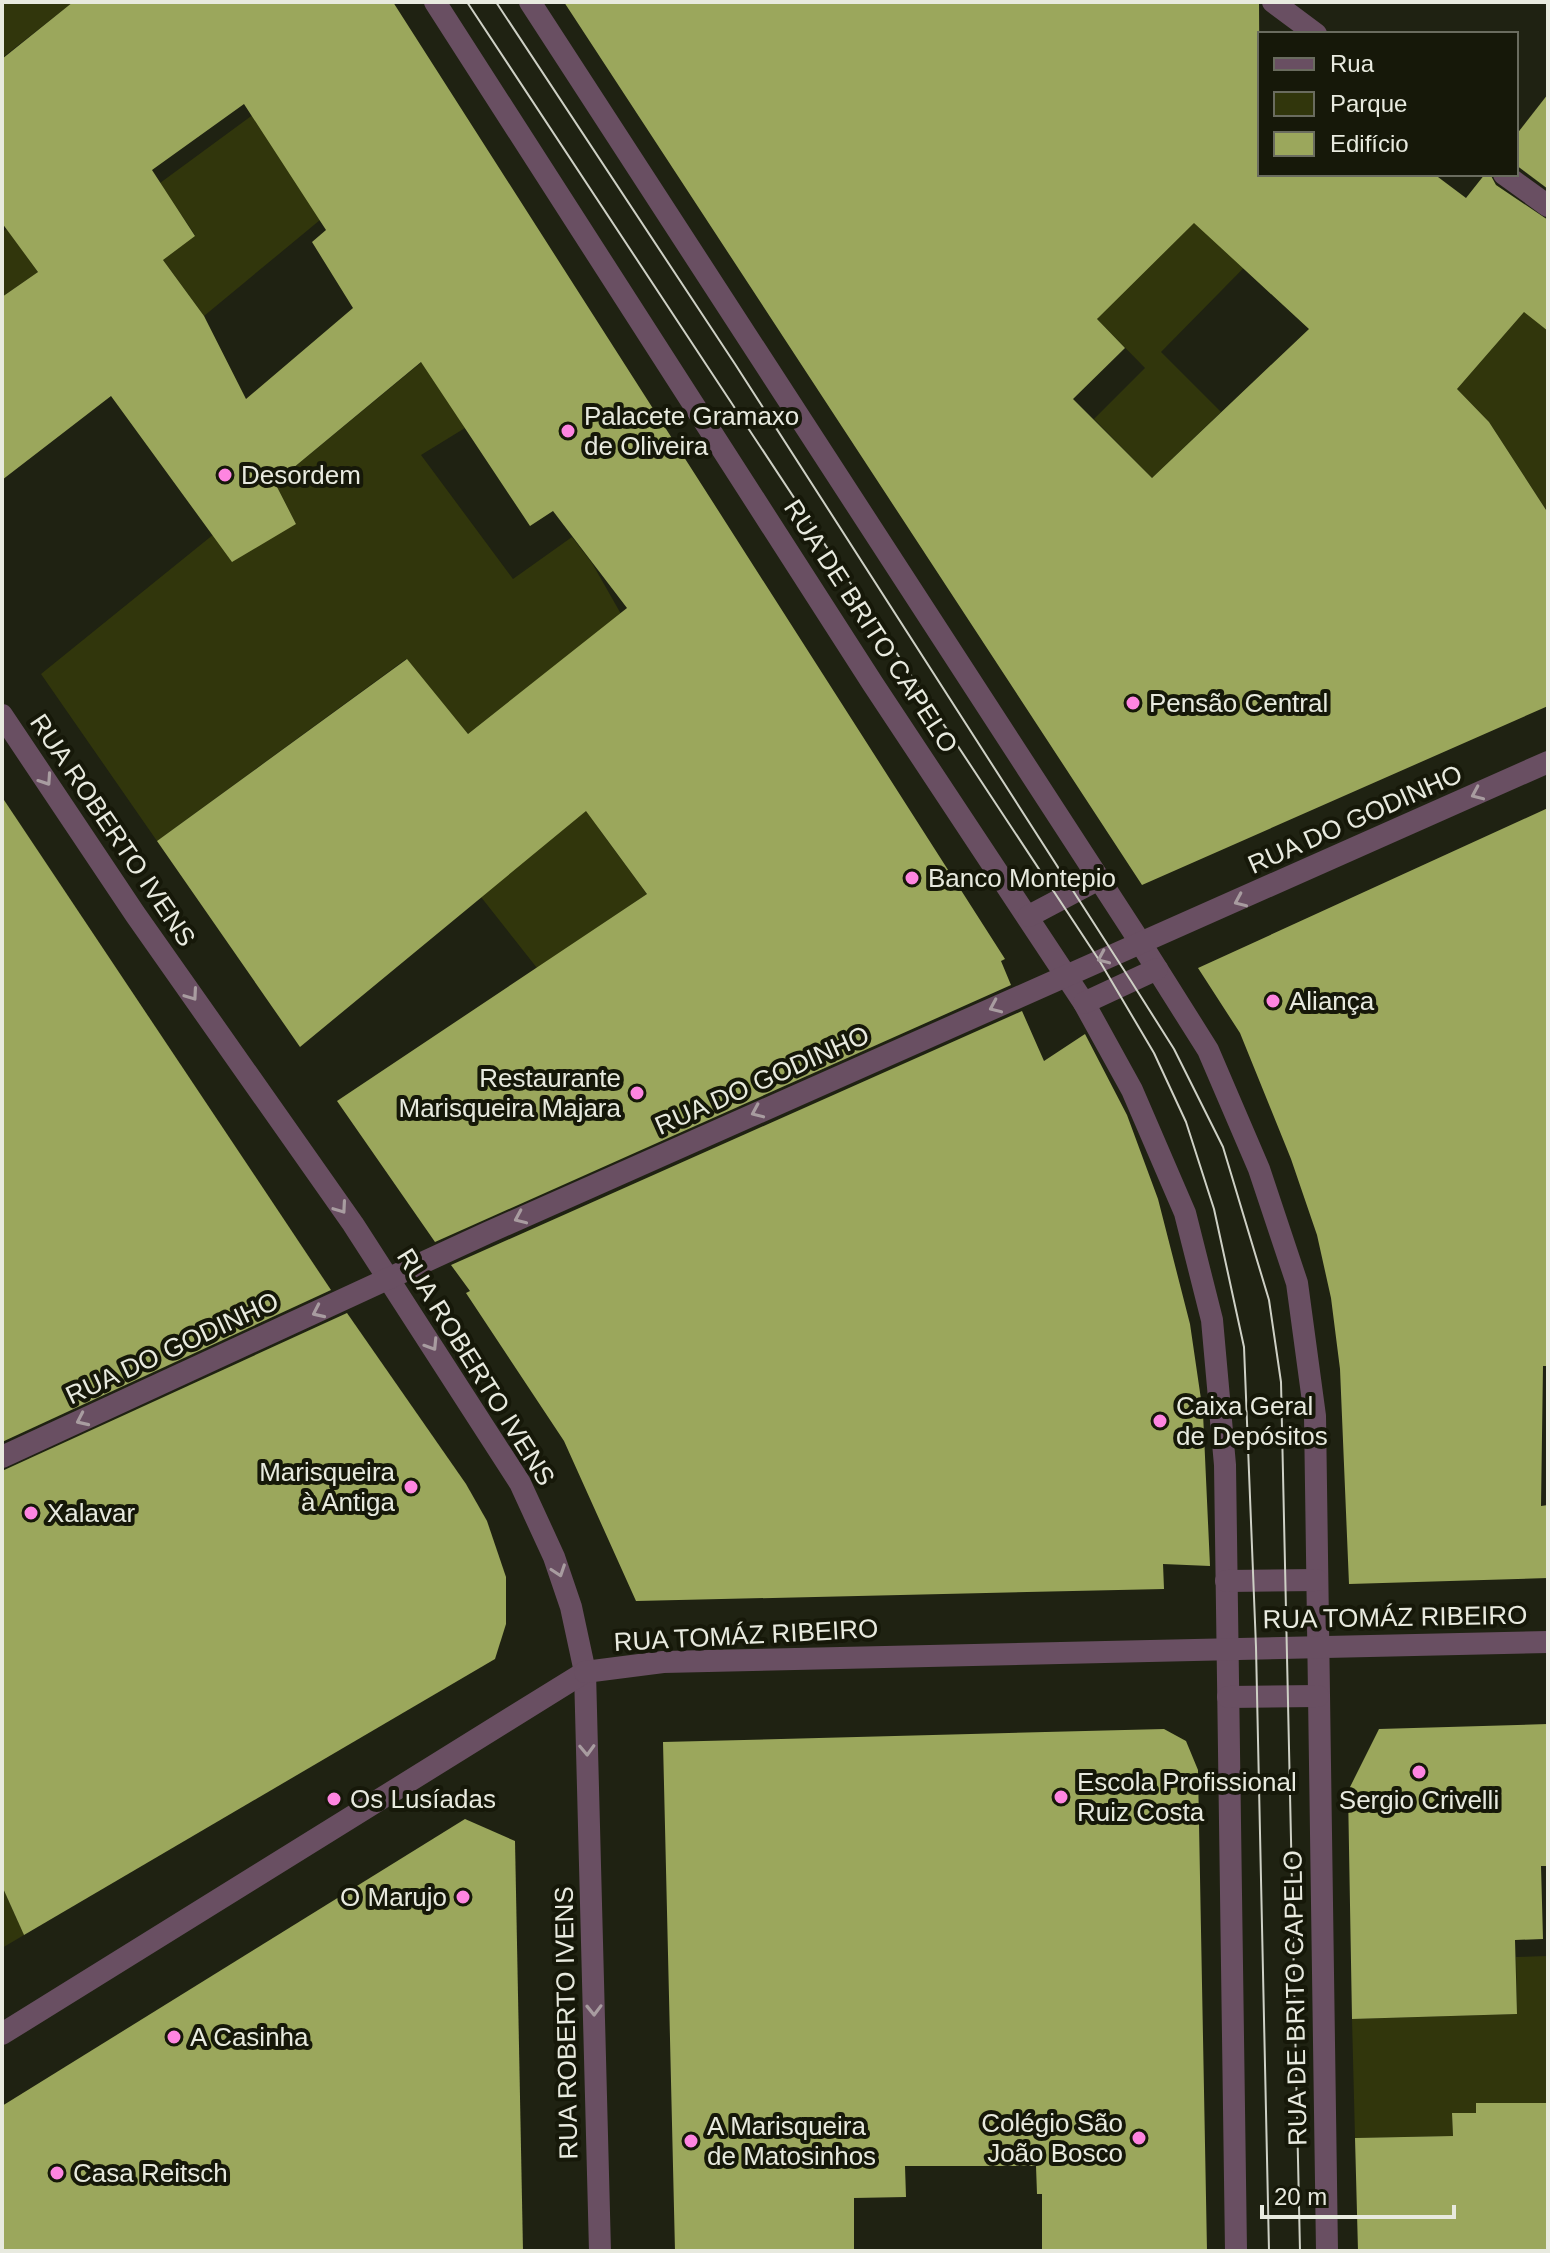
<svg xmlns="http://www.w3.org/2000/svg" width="1550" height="2253" font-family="Helvetica,sans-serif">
<rect width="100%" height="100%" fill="#1f2212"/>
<g fill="#31360c">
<path d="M2,2H72V3L2,58Z"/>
<path d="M280,95L320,220L204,316L163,260L195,235L160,183Z"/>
<path d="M1166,209L1280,231L1161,352L1221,412L1152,478L1094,419L1145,368L1097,319Z"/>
<path d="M7,229L38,272L2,297V232Z"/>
<path d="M1548,284V513L1489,422L1457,389Z"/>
<path d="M429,356L465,428L421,455L513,579L572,537L592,563L621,614L468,734L406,659L157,841L41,674L214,534L296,524L275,483Z"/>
<path d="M566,752L599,829L647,894L537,968L481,897Z"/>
<path d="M2,1886L24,1935L2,1948Z"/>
<path d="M1548,1956V2103H1476V2113L1452,2114L1453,2136L1355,2138L1352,2019L1517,2014L1516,1957Z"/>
</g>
<g fill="#9ba75c" fill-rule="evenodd">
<path d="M73,2H393L1005,959L1001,961L1011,985L435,1242L337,1101L647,894L586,811L300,1047L157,841L407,659L468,734L627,608L553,511L530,526L421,362L275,483L296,524L232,562L111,396L2,480V297L38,272L2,223V59ZM244,104L326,230L312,242L353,308L246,399L204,316L163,260L195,236L152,170Z"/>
<path d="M564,2H1259L1260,174H1434L1466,198L1485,174H1490L1496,185L1548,220V331L1524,312L1457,389L1489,422L1548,513V706L1142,885ZM1194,223L1309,329L1152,478L1073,399L1125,348L1097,319Z"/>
<path d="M1548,94V189L1516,165V135Z"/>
<path d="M2,797L331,1290L2,1442Z"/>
<path d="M1548,808V1366H1543L1541,1506L1548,1505V1578L1349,1584L1340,1369L1331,1298L1317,1235L1291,1159L1240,1033L1198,968Z"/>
<path d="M1022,1011L1044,1061L1085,1034L1127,1115L1158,1199L1190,1324L1203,1413L1210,1566L1163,1564L1164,1589L636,1601L564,1441L466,1293L470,1291L451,1265Z"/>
<path d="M347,1313L466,1484L487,1521L506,1577V1624L495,1659L24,1935L2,1886V1471Z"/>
<path d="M1548,1724V1866H1541L1543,1939L1515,1940L1517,2014L1352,2019L1348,1791L1379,1729Z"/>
<path d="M1164,1729L1186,1741L1198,1770L1207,2251H1042V2194H1037L1036,2166H905L906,2197L854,2198V2251H675L663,1742Z"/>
<path d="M465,1819L515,1841L523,2251H2V2106Z"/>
<path d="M1476,2103H1548V2251H1358L1355,2138L1453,2136L1452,2113H1476Z"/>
</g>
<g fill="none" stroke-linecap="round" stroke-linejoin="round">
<g stroke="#694f62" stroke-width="22">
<path d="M435,2L873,684L1084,1003L1132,1090L1185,1213L1212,1320L1225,1465L1236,2251"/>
<path d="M530,2L1140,942L1208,1050L1259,1169L1297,1283L1315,1416L1327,2251"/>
<path d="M1029,916L1099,879"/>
<path d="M1084,1003L1157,969"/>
<path d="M1226,1581L1317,1580"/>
<path d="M1228,1697L1318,1696"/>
</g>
<g stroke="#694f62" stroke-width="22">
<path d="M1273,2L1316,34"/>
<path d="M1504,174L1548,206"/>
<path d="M2,715L135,914L353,1224L520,1483L554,1557L571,1607L585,1672L600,2251"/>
<path d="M2,1457L487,1233L1548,762"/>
<path d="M2,2034L585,1672"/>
</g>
<path stroke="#694f62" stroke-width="22" d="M585,1672L663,1662L1548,1642"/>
<g stroke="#ced0c5" stroke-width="2">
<path d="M467,2L1099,960L1154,1053L1186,1122L1214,1209L1244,1347L1256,1647L1269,2251"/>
<path d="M496,2L735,364L1131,981L1174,1049L1223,1147L1269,1300L1281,1382L1300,2251"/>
</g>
</g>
<defs><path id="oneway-chevron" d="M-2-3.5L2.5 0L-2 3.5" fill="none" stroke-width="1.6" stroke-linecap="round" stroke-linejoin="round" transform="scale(2)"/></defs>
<g stroke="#a89ca0">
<use href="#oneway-chevron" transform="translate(46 780) rotate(56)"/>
<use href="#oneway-chevron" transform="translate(1477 794) rotate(156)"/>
<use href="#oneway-chevron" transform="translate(1240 901) rotate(156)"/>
<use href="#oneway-chevron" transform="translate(1103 958) rotate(156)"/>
<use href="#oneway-chevron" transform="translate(192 995) rotate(55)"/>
<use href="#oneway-chevron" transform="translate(995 1007) rotate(156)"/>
<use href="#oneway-chevron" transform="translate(757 1112) rotate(156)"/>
<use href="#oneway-chevron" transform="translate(341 1208) rotate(55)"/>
<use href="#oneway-chevron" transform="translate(520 1218) rotate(156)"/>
<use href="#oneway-chevron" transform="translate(318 1312) rotate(155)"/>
<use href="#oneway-chevron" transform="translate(432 1345) rotate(58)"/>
<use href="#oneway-chevron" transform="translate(82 1420) rotate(155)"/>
<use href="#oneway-chevron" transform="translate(559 1571) rotate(71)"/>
<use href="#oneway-chevron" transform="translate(587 1750) rotate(88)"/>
<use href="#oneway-chevron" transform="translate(594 2010) rotate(89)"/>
</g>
<g fill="#fe85e0" stroke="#161809" stroke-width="3">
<circle cx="568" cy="431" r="8"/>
<circle cx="225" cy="475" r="8"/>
<circle cx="1133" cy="703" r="8"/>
<circle cx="912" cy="878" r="8"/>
<circle cx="1273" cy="1001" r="8"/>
<circle cx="637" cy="1093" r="8"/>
<circle cx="1160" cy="1421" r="8"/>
<circle cx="411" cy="1487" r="8"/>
<circle cx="31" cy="1513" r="8"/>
<circle cx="1419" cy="1772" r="8"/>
<circle cx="1061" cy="1797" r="8"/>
<circle cx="334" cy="1799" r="8"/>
<circle cx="463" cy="1897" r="8"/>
<circle cx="174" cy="2037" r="8"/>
<circle cx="1139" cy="2138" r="8"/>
<circle cx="691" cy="2141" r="8"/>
<circle cx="57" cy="2173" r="8"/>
</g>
<g text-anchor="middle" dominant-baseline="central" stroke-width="8" stroke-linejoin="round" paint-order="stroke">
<g font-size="26" fill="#e8eadf" stroke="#161809" text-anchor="start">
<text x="584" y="416">Palacete Gramaxo<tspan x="584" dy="30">de Oliveira</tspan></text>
<text x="241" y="475">Desordem</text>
<text x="1149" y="703">Pensão Central</text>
<text x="928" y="878">Banco Montepio</text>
<text x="1289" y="1001">Aliança</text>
<text x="621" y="1078" text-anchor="end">Restaurante<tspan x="621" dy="30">Marisqueira Majara</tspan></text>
<text x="1176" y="1406">Caixa Geral<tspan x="1176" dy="30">de Depósitos</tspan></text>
<text x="395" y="1472" text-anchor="end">Marisqueira<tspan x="395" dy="30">à Antiga</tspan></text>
<text x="47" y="1513">Xalavar</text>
<text x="1077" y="1782">Escola Profissional<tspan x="1077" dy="30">Ruiz Costa</tspan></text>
<text x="350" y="1799">Os Lusíadas</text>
<text x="1419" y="1800" text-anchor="middle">Sergio Crivelli</text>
<text x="447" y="1897" text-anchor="end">O Marujo</text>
<text x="190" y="2037">A Casinha</text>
<text x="1123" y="2123" text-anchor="end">Colégio São<tspan x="1123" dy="30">João Bosco</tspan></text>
<text x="707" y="2126">A Marisqueira<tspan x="707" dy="30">de Matosinhos</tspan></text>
<text x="73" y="2173">Casa Reitsch</text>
</g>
<g font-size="26" fill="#e8eadf" stroke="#161809">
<text transform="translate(871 626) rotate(57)">RUA DE BRITO CAPELO</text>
<text transform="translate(1355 819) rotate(-24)">RUA DO GODINHO</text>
<text transform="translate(113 830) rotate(56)">RUA ROBERTO IVENS</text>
<text transform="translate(762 1080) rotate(-24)">RUA DO GODINHO</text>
<text transform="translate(172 1348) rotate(-25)">RUA DO GODINHO</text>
<text transform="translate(476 1367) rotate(58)">RUA ROBERTO IVENS</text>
<text transform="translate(1395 1617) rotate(-1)">RUA TOMÁZ RIBEIRO</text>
<text transform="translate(746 1635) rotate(-3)">RUA TOMÁZ RIBEIRO</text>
<text transform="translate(1295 1998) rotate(-91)">RUA DE BRITO CAPELO</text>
<text transform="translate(566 2023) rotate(-91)">RUA ROBERTO IVENS</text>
</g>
</g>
<rect width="1550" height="2253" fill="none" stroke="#e8eadf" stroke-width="8"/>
<rect x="1258" y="32" width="260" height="144" fill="#161809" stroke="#6a6c5f" stroke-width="2"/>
<rect x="1274" y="58" width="40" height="12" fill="#694f62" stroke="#6a6c5f" stroke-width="2"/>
<text x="1330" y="72" font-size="24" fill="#e8eadf">Rua</text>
<rect x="1274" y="92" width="40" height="24" fill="#31360c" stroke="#6a6c5f" stroke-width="2"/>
<text x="1330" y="112" font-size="24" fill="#e8eadf">Parque</text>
<rect x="1274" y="132" width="40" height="24" fill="#9ba75c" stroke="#6a6c5f" stroke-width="2"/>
<text x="1330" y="152" font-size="24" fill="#e8eadf">Edifício</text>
<path d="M1262 2205v12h192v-12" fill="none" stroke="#e8eadf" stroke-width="4"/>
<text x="1274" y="2205" font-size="24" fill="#e8eadf" stroke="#161809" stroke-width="6" paint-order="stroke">20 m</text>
</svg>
